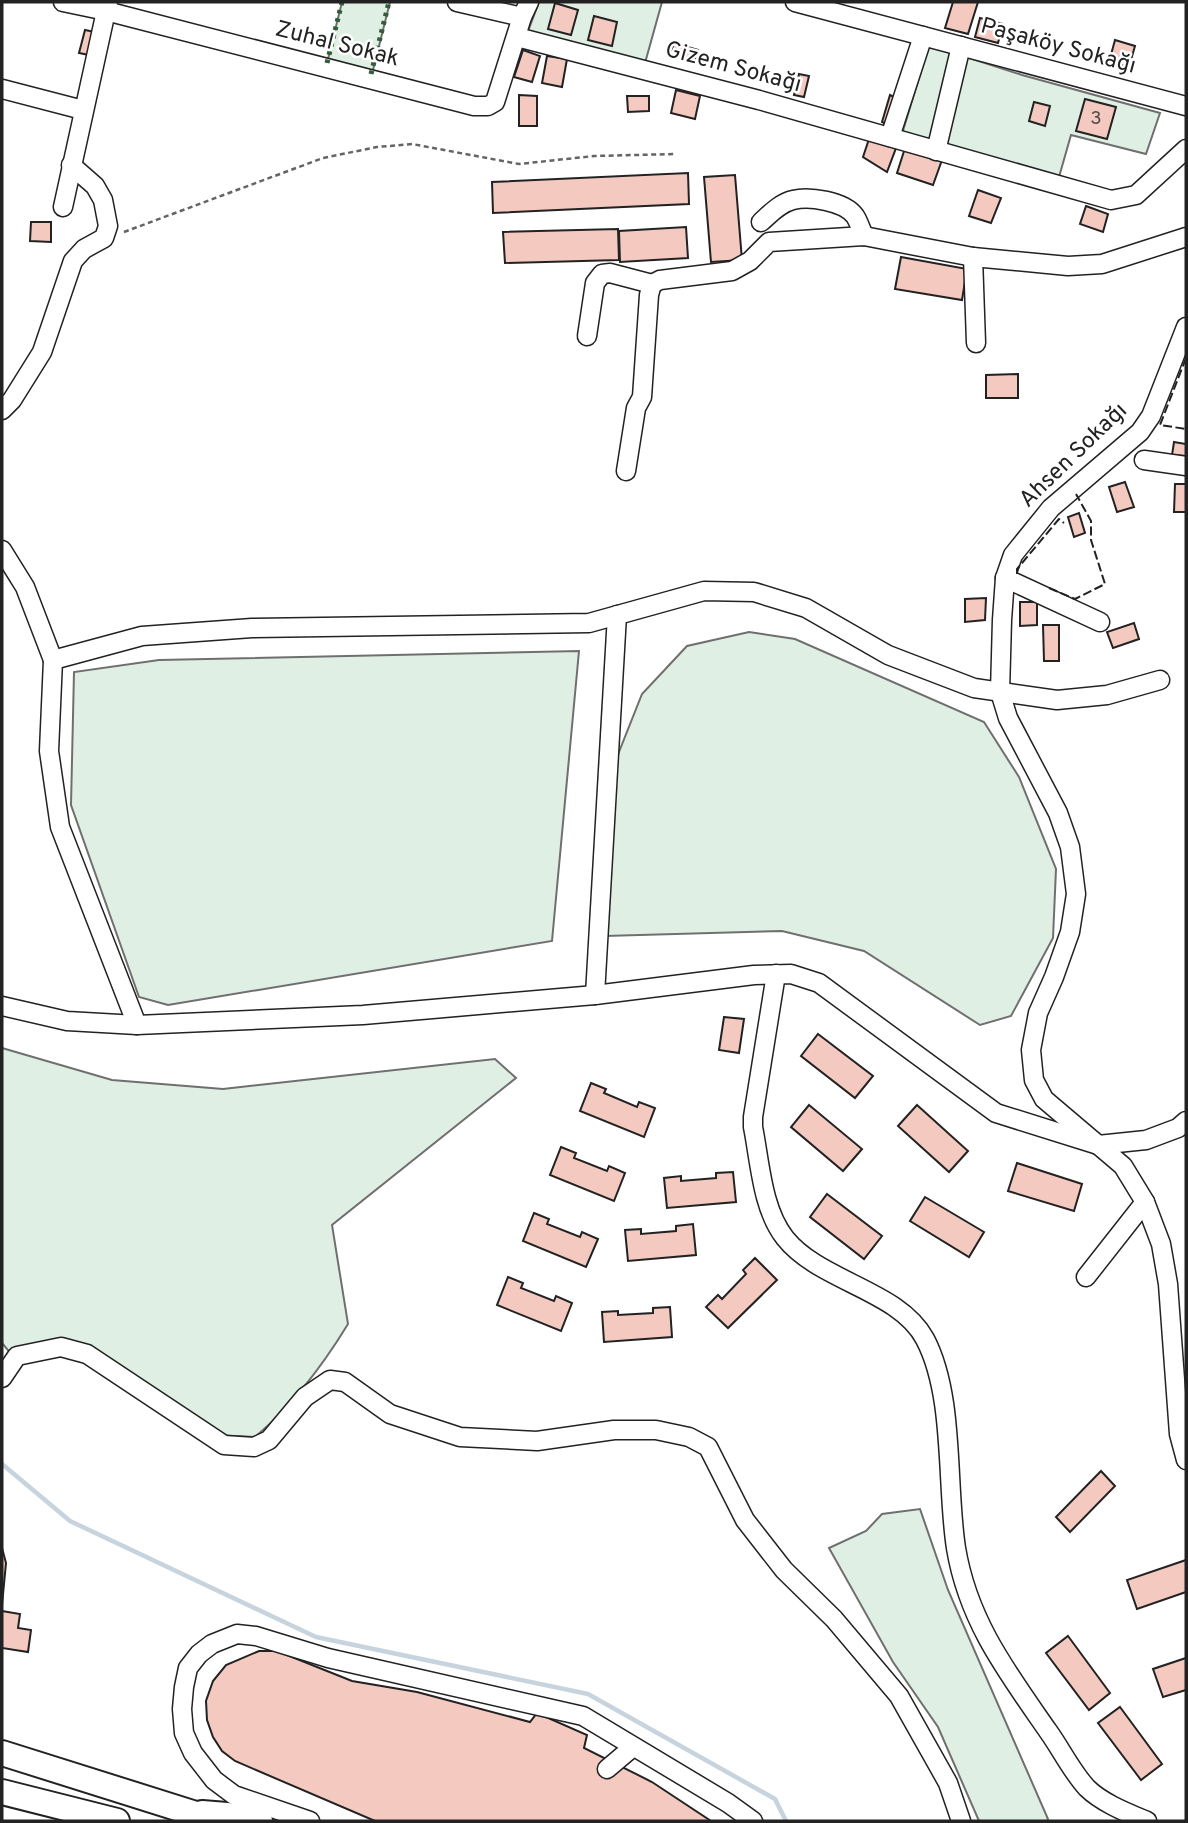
<svg xmlns="http://www.w3.org/2000/svg" width="1188" height="1823" font-family="Overpass,sans-serif">
<rect width="100%" height="100%" fill="#fff"/>
<g fill="#e0efe3" stroke="#6f6f6f" stroke-width="2">
<path d="M342,2H390L372,74L327,63Z"/>
<path d="M539,2H662L645,63L527,34Z"/>
<path d="M929,45L1022,75L1160,113L1146,154L1071,135L1059,177L902,134Z"/>
<path d="M749,632L795,639L984,722L1019,777L1056,869L1053,938L1011,1016L980,1025L864,951L782,931L605,936L613,767L642,694L687,646Z"/>
<path d="M579,651L552,941L168,1005L139,997L71,805L74,672L159,660Z"/>
<path d="M2,1048L112,1080L223,1089L495,1059L516,1078L332,1225L348,1324C323,1365 292,1406 255,1437L215,1435L87,1350L15,1359L2,1343Z"/>
<path d="M920,1509L948,1590L1048,1819L1047,1821H979L938,1727L893,1662L829,1548L866,1531L882,1514Z"/>
</g>
<g fill="none" stroke-linecap="round" stroke-linejoin="round">
<path stroke="#c7d3dd" stroke-width="4.5" d="M2,1464L70,1521L316,1637L588,1694L775,1799L786,1821"/>
</g>
<g fill="#f3c9c0" stroke="#222" stroke-width="2">
<path d="M953,2H978L968,34L945,28Z"/>
<path d="M555,3L578,10L571,35L548,29Z"/>
<path d="M594,16L617,22L612,46L588,40Z"/>
<path d="M980,18L1003,24L998,43L975,37Z"/>
<path d="M85,30L95,32L89,55L79,53Z"/>
<path d="M1115,40L1135,46L1129,67L1109,62Z"/>
<path d="M674,43L698,50L695,60L671,53Z"/>
<path d="M523,50L540,56L532,82L514,77Z"/>
<path d="M547,56L567,59L562,87L542,83Z"/>
<path d="M799,74L809,76L804,97L794,95Z"/>
<path d="M676,90L700,96L695,119L671,113Z"/>
<path d="M519,95L537,96V126H519Z"/>
<path d="M890,95L894,97L886,124L882,122Z"/>
<path d="M627,96H649V111L628,112Z"/>
<path d="M1085,99L1116,107L1107,139L1076,131Z"/>
<path d="M1034,102L1050,106L1045,126L1029,121Z"/>
<path d="M869,139L896,148L887,172L863,157Z"/>
<path d="M905,148L942,160L933,185L897,173Z"/>
<path d="M688,173L689,204L493,213L492,182Z"/>
<path d="M735,175L742,260L711,262L704,177Z"/>
<path d="M978,190L1001,198L991,223L969,216Z"/>
<path d="M1086,206L1108,214L1103,232L1080,224Z"/>
<path d="M31,222H51V242L30,241Z"/>
<path d="M686,227L688,258L620,262L619,231Z"/>
<path d="M618,229L619,260L505,263L503,232Z"/>
<path d="M901,257L967,269L962,300L895,289Z"/>
<path d="M1018,374V398H986V375Z"/>
<path d="M1174,442L1186,444V456L1172,455Z"/>
<path d="M1125,482L1134,507L1117,512L1109,487Z"/>
<path d="M1175,484H1186V512H1174Z"/>
<path d="M1079,513L1085,533L1074,537L1068,517Z"/>
<path d="M986,598L985,620L965,622V599Z"/>
<path d="M1020,602H1037V625L1020,626Z"/>
<path d="M1134,623L1139,639L1113,648L1107,632Z"/>
<path d="M1043,625H1059V661H1044Z"/>
<path d="M724,1017L744,1019L739,1053L719,1050Z"/>
<path d="M818,1034L873,1076L855,1098L801,1056Z"/>
<path d="M591,1083L606,1089L604,1093L637,1107L639,1102L655,1108L644,1137L580,1111Z"/>
<path d="M809,1105L862,1149L843,1171L791,1127Z"/>
<path d="M917,1105L968,1151L949,1172L898,1126Z"/>
<path d="M561,1147L576,1153L574,1158L607,1171L609,1166L625,1173L614,1201L550,1175Z"/>
<path d="M1017,1163L1082,1184L1074,1211L1008,1191Z"/>
<path d="M733,1172L736,1202L667,1208L664,1178L681,1176V1181L716,1178V1173Z"/>
<path d="M827,1194L882,1236L864,1259L810,1217Z"/>
<path d="M925,1197L984,1232L969,1257L910,1221Z"/>
<path d="M534,1213L549,1219L547,1224L580,1237L582,1232L598,1239L586,1267L523,1241Z"/>
<path d="M693,1224L696,1255L628,1261L625,1230L641,1229V1234L676,1231V1226Z"/>
<path d="M755,1258L777,1280L728,1328L706,1307L718,1295L722,1299L746,1274L743,1270Z"/>
<path d="M508,1277L523,1283L521,1288L554,1301L556,1296L572,1303L561,1331L497,1305Z"/>
<path d="M670,1307L672,1337L604,1342L602,1312L618,1311V1315L653,1313V1308Z"/>
<path d="M1101,1471L1115,1486L1070,1532L1056,1517Z"/>
<path d="M2,1548L6,1563L2,1605Z"/>
<path d="M1186,1560V1592L1137,1609L1127,1580Z"/>
<path d="M2,1611L20,1614L18,1628L31,1630L28,1652L2,1648Z"/>
<path d="M1068,1636L1110,1693L1089,1710L1046,1653Z"/>
<path d="M259,1651H277L352,1681L417,1692L530,1722L537,1713L587,1735L584,1748L652,1782L711,1821H375L235,1761L222,1751L213,1737L207,1720L206,1701L213,1681L226,1665Z"/>
<path d="M1186,1658V1690L1163,1697L1153,1669Z"/>
<path d="M1120,1707L1162,1764L1141,1780L1098,1723Z"/>
</g>
<g fill="none" stroke-linecap="round" stroke-linejoin="round">
<g stroke="#222" stroke-width="21">
<g id="minor">
<path d="M63,2L106,11L474,106H488L495,102L522,17L529,2"/>
<path d="M457,2L522,17"/>
<path d="M795,2L1186,106"/>
<path d="M517,37L759,100L1111,200L1136,195L1186,149"/>
<path d="M2,89L83,110"/>
<path d="M890,137L923,36"/>
<path d="M936,151L961,46"/>
<path d="M63,207L108,2"/>
<path d="M761,222C770,214 780,203 793,200C809,196 844,201 855,216C859,222 861,230 864,236"/>
<path d="M973,257L976,343"/>
<path d="M1186,327L1151,416L1140,432L1051,508L1013,555L1005,578L1002,620L1000,692L1008,718L1058,813L1070,847L1076,894L1070,932L1054,977L1038,1013L1031,1050L1034,1080L1044,1099L1123,1166L1145,1202L1161,1244L1168,1284L1179,1434L1186,1460"/>
<path d="M587,336L595,283L602,274L610,273L652,284"/>
<path d="M2,410L12,400L42,352L73,261L84,249L104,238L108,226L103,200L95,186L71,165"/>
<path d="M1144,460L1186,466"/>
<path d="M626,471L636,408L642,397L649,295L652,284L660,280L732,271L750,261L769,242L864,236L973,257L1068,266L1102,264L1186,237"/>
<path d="M2,550L25,587L53,660"/>
<path d="M1005,578L1100,622"/>
<path d="M1160,680L1107,695L1057,700L974,688L888,655L806,608L754,592L704,591L589,623L252,628L142,636L53,660L49,751L60,827L137,1025L363,1015L595,995L754,975L791,974L819,983L996,1113L1098,1145L1146,1140L1178,1128L1186,1121"/>
<path d="M776,974L753,1117V1127C760,1162 762,1209 785,1238C820,1282 899,1290 925,1339C955,1396 946,1484 956,1548C968,1621 1007,1672 1048,1731C1061,1749 1072,1772 1087,1788C1102,1803 1128,1813 1147,1821"/>
<path d="M595,995L617,615"/>
<path d="M2,1006L67,1021L137,1025"/>
<path d="M1086,1277L1145,1202"/>
<path d="M2,1378L17,1356L61,1347L87,1354L224,1445L254,1447L269,1440L305,1397L330,1380L345,1382L390,1414L460,1437L537,1441L614,1430H656L689,1437L708,1447L745,1520L784,1570L834,1619L899,1696L948,1783L961,1821"/>
<path d="M607,1769L633,1747"/>
<path d="M310,1821L234,1795L214,1780L193,1753L184,1733L182,1709L184,1687L188,1668L199,1654L212,1644L237,1634L256,1636L328,1658L583,1716L728,1803L753,1821"/>
</g>
</g>
<g stroke="#222" stroke-width="28">
<g id="highway">
<path d="M2,1753L218,1821"/>
<path d="M2,1792L117,1821"/>
<path d="M202,1813L239,1816L260,1821"/>
</g>
</g>
<path stroke="#646464" stroke-width="2.5" stroke-dasharray="5 3.5" stroke-linecap="butt" d="M124,232L323,158L377,147L412,144L519,164L594,156L675,154"/>
<use href="#minor" stroke="#fff" stroke-width="18"/>
<use href="#highway" stroke="#fff" stroke-width="24"/>
<g stroke="#2f5e38" stroke-width="5" stroke-dasharray="3.5 5" stroke-linecap="butt">
<path d="M327,63L342,2"/>
<path d="M371,74L389,2"/>
</g>
<g stroke="#222" stroke-width="2" stroke-dasharray="9 3.5" stroke-linecap="butt">
<path d="M1186,358L1160,425L1186,429"/>
<path d="M1017,574V569L1059,519L1064,523"/>
<path d="M1049,588L1075,599L1105,584L1091,540V521L1076,494"/>
</g>
</g>
<g text-anchor="middle" dominant-baseline="central" stroke-width="5" stroke-linejoin="round" paint-order="stroke">
<g font-size="19" fill="#564c4a">
<text x="1096" y="119">3</text>
</g>
<g font-size="23" fill="#222" stroke="#fff">
<text transform="translate(337 45) rotate(14)">Zuhal Sokak</text>
<text transform="translate(1058 47) rotate(15)">Paşaköy Sokağı</text>
<text transform="translate(733 68) rotate(15)">Gizem Sokağı</text>
<text transform="translate(1074 456) rotate(-44)">Ahsen Sokağı</text>
</g>
</g>
<rect width="1188" height="1823" fill="none" stroke="#222222" stroke-width="7"/>
</svg>
